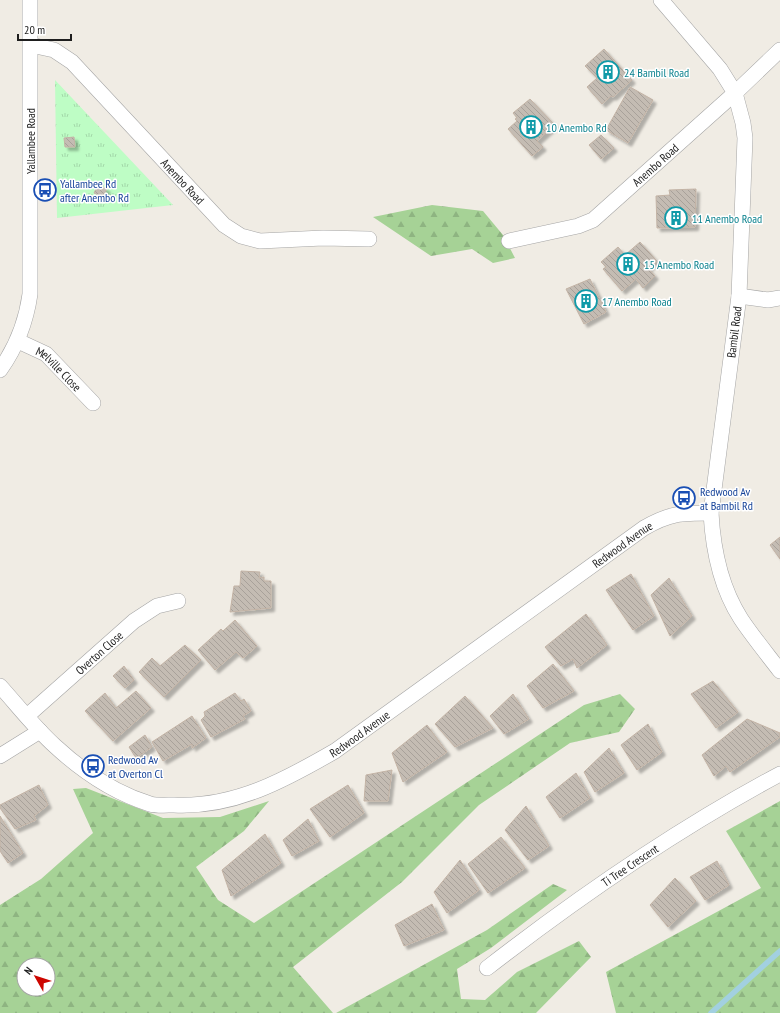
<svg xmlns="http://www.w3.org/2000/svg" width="780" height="1013" font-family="'PT Sans Narrow',sans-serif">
<defs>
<pattern id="forest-firs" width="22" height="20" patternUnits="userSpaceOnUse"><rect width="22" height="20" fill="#a6d296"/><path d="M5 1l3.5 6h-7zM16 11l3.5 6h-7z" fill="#8eb481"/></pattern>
<pattern id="park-tufts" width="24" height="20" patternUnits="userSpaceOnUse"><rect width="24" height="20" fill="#befdc5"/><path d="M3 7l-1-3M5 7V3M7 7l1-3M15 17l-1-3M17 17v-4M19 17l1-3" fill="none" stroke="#a3d8a9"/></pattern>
<pattern id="building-back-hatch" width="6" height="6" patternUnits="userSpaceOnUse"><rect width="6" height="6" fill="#c4bcb3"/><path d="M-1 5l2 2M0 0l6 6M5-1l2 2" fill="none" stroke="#a8a19a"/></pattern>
<filter id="shadow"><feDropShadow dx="3.5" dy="3.5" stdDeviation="1" flood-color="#0004"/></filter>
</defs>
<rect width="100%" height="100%" fill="#f0ece4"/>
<g fill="url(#forest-firs)" fill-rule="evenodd">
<path d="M432,205L483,211L503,235L515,258L493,263L472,249L431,256L373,217Z"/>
<path d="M620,694L635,709L619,732L570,743L479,805L402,882L293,967L333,1013H0V905L41,879L93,833L73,789L86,788L163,818L220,817L269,801L244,831L196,867L218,900L254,923L584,705ZM24,965H48V989H24Z"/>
<path d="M780,801V1013H616L606,972L761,888L726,831Z"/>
<path d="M553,884L567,890L491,948L457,969L461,999L485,1000L517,972L579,941L591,957L536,1013H336L487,930Z"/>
</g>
<path fill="url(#park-tufts)" d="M55,80L173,205L57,218Z"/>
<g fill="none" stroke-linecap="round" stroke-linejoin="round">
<path stroke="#a2d0e0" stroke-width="5.5" d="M711,1013L780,951"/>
</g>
<g fill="url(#building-back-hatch)" stroke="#c3b3a5" filter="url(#shadow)">
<path d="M604,49L632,80L613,97L611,96L602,104L587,87L597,78L585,66Z"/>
<path d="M630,87L653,100L628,143L606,130Z"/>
<path d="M530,99L555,125L537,141L543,147L532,156L508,129L517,121L515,119L517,118L513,113Z"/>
<path d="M601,135L614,148L601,159L589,145Z"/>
<path d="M74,137L75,147H65L64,138Z"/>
<path d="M98,185L107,189L102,197L94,193Z"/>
<path d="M696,189L695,227L657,228L656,196L670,195L669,190Z"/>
<path d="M640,242L657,261L648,268L655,276L643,288L636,279L622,291L603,269L606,267L601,262L618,247L625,255Z"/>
<path d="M590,279L606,312L584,324L566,289Z"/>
<path d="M780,537V559L770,545Z"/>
<path d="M241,571L260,572L259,578L264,577V581H271V608L230,612L234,586H240Z"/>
<path d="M631,574L654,616L633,630L606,590Z"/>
<path d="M669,578L692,616L670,636L651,595Z"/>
<path d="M586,614L607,645L577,668L573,659L561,666L545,647Z"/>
<path d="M235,620L257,646L243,658L236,652L215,670L198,650L221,629L223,631Z"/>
<path d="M185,645L201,660L164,697L139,672L152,658L160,666Z"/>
<path d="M553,664L574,691L543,708L527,686Z"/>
<path d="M124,666L134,680L125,688L113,676Z"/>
<path d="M713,681L738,712L716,728L691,694Z"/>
<path d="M136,691L151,708L113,741L85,711L105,693L116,708Z"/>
<path d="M235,693L241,701L244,699L251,711L243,716L245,719L211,737L201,720L205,716L204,712Z"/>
<path d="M513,694L529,719L504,734L490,716Z"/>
<path d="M465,696L493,728L455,747L435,724Z"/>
<path d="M192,716L206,738L192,748V744L163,761L152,742Z"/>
<path d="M747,719L780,733V737L730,772L726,766L714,776L702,755Z"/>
<path d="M648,724L662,752L637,770L621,745Z"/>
<path d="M427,725L447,752L403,782L392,753Z"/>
<path d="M145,735L152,747L136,758L129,747Z"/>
<path d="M609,748L624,773L595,792L584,772Z"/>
<path d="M392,770L388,801H364L366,775Z"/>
<path d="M576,773L590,798L560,818L546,797Z"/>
<path d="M39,785L48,805L34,816L36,820L15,829L0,808V805Z"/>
<path d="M348,785L364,813L330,837L310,809Z"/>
<path d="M526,806L549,846L528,860L505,830Z"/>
<path d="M0,816L23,853L8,863L0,851Z"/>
<path d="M308,819L319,841L292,856L283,840Z"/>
<path d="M265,834L281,863L231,896L222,870Z"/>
<path d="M501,837L525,868L488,893L468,864Z"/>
<path d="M460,860L479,890L447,913L434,892Z"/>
<path d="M717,861L729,885L705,900L690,877Z"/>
<path d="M675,878L696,901L668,927L650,905Z"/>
<path d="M432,904L444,930L404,946L395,925Z"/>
</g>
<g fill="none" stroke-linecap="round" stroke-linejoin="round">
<g stroke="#a5a5a5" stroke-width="16">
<g id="minor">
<path d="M661,0L720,69L735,93L743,123L745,138L739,296L711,513C713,550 721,588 741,619C753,637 767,654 780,671"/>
<path id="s1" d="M31,45L54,50L72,62L224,225L241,236L260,241L323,238L369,239"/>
<path id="s2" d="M509,241L578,226L593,220L735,93L780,50"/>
<path d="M739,296L768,300L780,298"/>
<path id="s3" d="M18,341L46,354L93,403"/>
<path d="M0,370C17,346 26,323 30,294V0"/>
<path id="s4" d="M0,686C18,706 35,728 55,746C82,771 115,793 150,804C157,806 167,805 174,805C234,808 285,780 335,751L644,528C670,513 681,513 711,513"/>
<path id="s5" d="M27,716L134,621L157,606L178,601"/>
<path d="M0,756L40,731"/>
<path id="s6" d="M487,968C580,896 677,829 780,774"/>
</g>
</g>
<use href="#minor" stroke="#fff" stroke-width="15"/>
</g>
<defs>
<g id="building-ring" transform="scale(1.15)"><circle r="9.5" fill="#fff" stroke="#0f9aa8" stroke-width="1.5"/><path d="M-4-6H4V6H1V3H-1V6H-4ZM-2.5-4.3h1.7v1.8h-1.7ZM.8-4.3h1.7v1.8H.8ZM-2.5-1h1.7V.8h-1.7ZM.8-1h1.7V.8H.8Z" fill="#0f9aa8"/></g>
<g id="bus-ring" transform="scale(1.15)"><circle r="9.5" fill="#fff" stroke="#1a4fb4" stroke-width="1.5"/><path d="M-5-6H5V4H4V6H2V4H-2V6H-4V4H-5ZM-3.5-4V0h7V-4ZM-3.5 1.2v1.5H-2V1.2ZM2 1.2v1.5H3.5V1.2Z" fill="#1a4fb4"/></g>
</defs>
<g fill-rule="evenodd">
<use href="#building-ring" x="608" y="72"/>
<use href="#building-ring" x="531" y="127"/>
<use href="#bus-ring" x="45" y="190"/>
<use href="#building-ring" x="676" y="218"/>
<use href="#building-ring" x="628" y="264"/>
<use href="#building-ring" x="586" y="301"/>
<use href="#bus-ring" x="684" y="498"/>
<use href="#bus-ring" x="93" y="766"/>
</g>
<g text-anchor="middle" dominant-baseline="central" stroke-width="3" stroke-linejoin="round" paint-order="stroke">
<g font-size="12" fill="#0d838f" stroke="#fff" text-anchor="start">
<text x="624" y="72">24 Bambil Road</text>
<text x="546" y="127">10 Anembo Rd</text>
<text x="692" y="218">11 Anembo Road</text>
<text x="644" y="264">15 Anembo Road</text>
<text x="602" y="301">17 Anembo Road</text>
</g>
<g font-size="12" fill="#1e1e1e" stroke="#fff">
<text transform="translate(30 141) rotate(-90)">Yallambee Road</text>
<text stroke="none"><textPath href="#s2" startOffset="170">Anembo Road</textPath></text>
<text stroke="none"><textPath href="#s1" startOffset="208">Anembo Road</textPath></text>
<text transform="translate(734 332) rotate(-83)">Bambil Road</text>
<text stroke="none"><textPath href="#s3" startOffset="50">Melville Close</textPath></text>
<text stroke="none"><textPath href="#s4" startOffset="744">Redwood Avenue</textPath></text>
<text stroke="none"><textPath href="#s5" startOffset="96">Overton Close</textPath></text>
<text stroke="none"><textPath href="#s4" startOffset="420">Redwood Avenue</textPath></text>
<text stroke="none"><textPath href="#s6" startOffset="176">Ti Tree Crescent</textPath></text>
</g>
<g font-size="12" fill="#164399" stroke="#fff" text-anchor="start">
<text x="60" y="183">Yallambee Rd<tspan x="60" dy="14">after Anembo Rd</tspan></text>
<text x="700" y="491">Redwood Av<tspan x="700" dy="14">at Bambil Rd</tspan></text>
<text x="108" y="759">Redwood Av<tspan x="108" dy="14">at Overton Cl</tspan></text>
</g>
</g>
<g transform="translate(36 977) rotate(309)"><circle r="19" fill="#ffffff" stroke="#a5a5a5"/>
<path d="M0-3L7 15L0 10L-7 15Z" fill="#cd0600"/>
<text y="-6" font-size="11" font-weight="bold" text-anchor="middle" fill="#1e1e1e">N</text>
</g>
<path d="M18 34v6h53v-6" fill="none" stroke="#1e1e1e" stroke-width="2"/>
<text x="24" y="34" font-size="12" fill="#1e1e1e" stroke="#ffffff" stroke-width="3" paint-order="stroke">20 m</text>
</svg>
